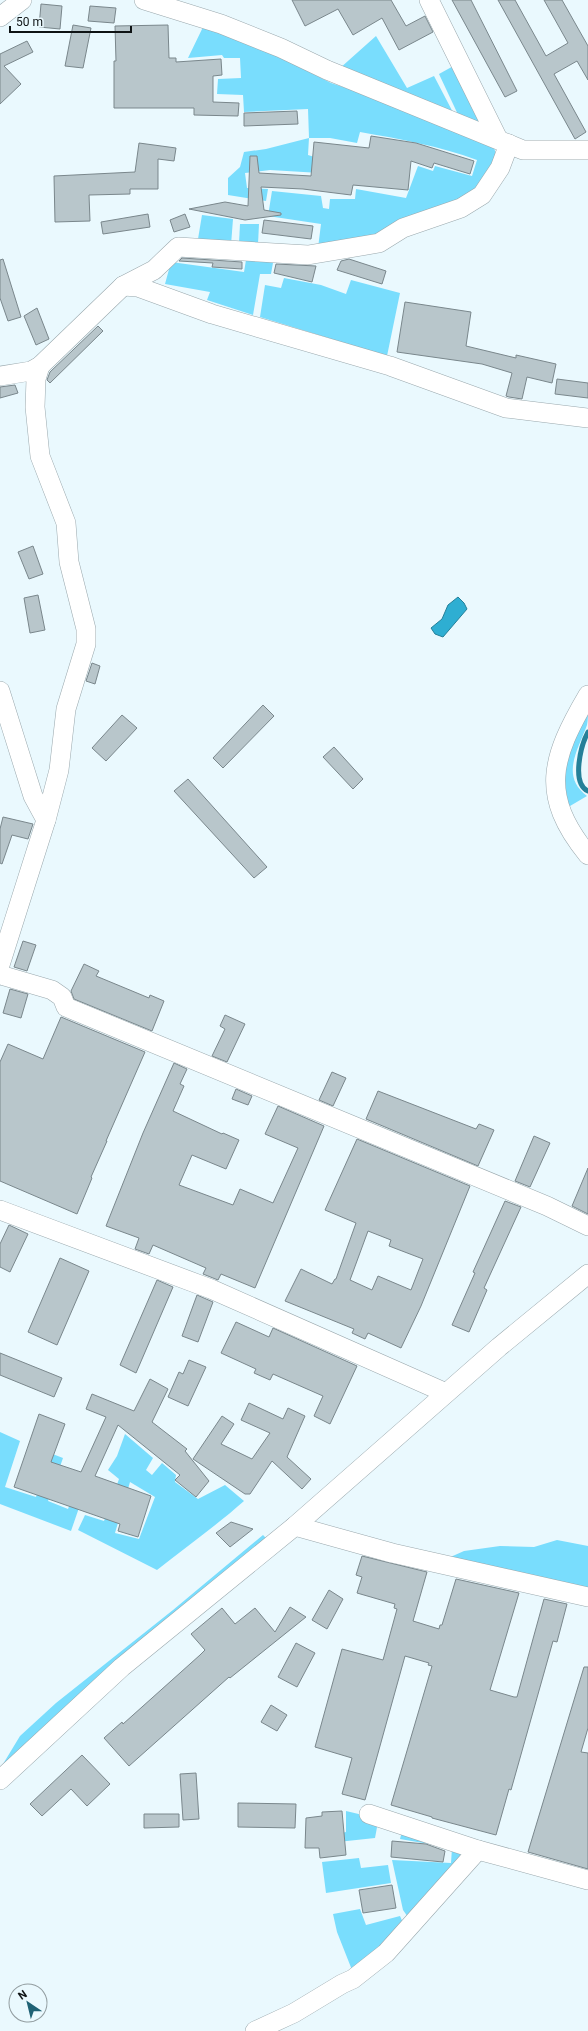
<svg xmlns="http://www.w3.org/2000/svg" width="588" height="2031" font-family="Roboto,sans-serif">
<rect width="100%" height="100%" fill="#eaf9fe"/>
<g fill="#79ddfd" fill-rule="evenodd">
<path d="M204,25L288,61L331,83L370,96L494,147L496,155L492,170L471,195L375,239L318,248L321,224L268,216L272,191L321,196L323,208L329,209L330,199H355L356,189L406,198L418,166L433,171L435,166L472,176L477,160C439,146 400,139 360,132L357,143L330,138H309L308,155L324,160L320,173L270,170L245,173L247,188L268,189L266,201L228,195V178L240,167L244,152L266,149L309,138L308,109L244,112L243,95L217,94L218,79L241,78L240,58H224L222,55L188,58Z"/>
<path d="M376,36L407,88L434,76L457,120L339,69Z"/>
<path d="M457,64L492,134L461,121L439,74Z"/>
<path d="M202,215L233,219L231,245L198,239Z"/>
<path d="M240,224H259L258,244L239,243Z"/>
<path d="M247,254L274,257L271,274H260L253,315L207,300L210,292L165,284L171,262L244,272Z"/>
<path d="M284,278L321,285L346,294L351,280L400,293L387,356L260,317L265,285L281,288Z"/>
<path d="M588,709C588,714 588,720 587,725C578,750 560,776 587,796L570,806L563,802L562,767Z"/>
<path d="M0,1432L20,1441L5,1487L36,1497L50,1453L63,1458L48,1501L68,1509L84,1468L91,1473L71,1531L0,1504Z"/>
<path d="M125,1434L153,1458L146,1470L152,1475L162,1463L176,1475L175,1482L198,1499L225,1485L244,1501C217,1525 186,1547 157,1570L78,1530L85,1515L104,1521L119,1479L108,1470L117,1456ZM130,1482L155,1497L139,1539L115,1533Z"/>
<path d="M263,1535L269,1541L0,1769L20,1736L56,1703L173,1610Z"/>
<path d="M557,1540L588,1546V1591L446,1559L464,1551L500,1546L534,1547Z"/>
<path d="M346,1811L367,1816L378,1822L375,1838L319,1844V1838L346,1832Z"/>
<path d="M403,1827L475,1851L410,1920L403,1910L392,1860L451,1863L452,1848L400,1839Z"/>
<path d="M359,1858L361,1868L388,1865L391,1883L326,1893L322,1862Z"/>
<path d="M360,1909L366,1925L400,1916L404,1925L352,1970L337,1932L333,1914Z"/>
</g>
<path fill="#2eaed2" stroke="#248099" d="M458,597L464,603L467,609L443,637L435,634L431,628L442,619L448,605Z"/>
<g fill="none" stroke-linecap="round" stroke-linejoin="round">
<path stroke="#248099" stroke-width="5" d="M588,732C581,745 571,783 588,791"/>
</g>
<g fill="#b8c6cb" stroke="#7a878c" fill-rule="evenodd">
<path d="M292,0H391L406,26L425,16L433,32L399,50L382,18L353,35L338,9L305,26Z"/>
<path d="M452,0H471L517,91L505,97Z"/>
<path d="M498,0H515L546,56L568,43L544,0H562L588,46V80L577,61L554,74L586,132L575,139Z"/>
<path d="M41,4L62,6L60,29L39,27Z"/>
<path d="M90,6L116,8L114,23L88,21Z"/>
<path d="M73,25L91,28L83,68L65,66Z"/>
<path d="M168,25L169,58H176V62L221,59L222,75L213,76V102L239,103L238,116L194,115V108H114V61H116L115,26Z"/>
<path d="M27,41L33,52L4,66L21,84L0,104V54Z"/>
<path d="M297,111L298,124L244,126V113Z"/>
<path d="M371,136L416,143L474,161L470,174L434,163L432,168L411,161L408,190L353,185L351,195L303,189L261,187L264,210L281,213V215L245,220L189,209L225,202L248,206L250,156H257L259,173L311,176L314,142L369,148Z"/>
<path d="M139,143L176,148L174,161L158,159V189H130V194L89,195L90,221L55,222L54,176L135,172Z"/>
<path d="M148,214L150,227L103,234L101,222Z"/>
<path d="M185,214L190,227L174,232L170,220Z"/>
<path d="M264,220L313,226L311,239L262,233Z"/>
<path d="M182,258L242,262V269L212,267L213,263L179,261Z"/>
<path d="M3,259L21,317L8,321L0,298V260Z"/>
<path d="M349,259L386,271L382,284L337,270L341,261Z"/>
<path d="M276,264L316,266L312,282L274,273Z"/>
<path d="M405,302L471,312L466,346L516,358V355L556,364L552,383L527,377L522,399L509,397L506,396L512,373L482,364L397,352Z"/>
<path d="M37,308L49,339L36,345L24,316Z"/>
<path d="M98,326L103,331L50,383L47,380L50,372Z"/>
<path d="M557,379L588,383V398L555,394Z"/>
<path d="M15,385L18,393L0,398V387Z"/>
<path d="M33,546L43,574L29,579L18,552Z"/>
<path d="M38,595L45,630L30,633L24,598Z"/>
<path d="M92,663L100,666L95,684L86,681Z"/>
<path d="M263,705L274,716L223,768L213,758Z"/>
<path d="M122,715L137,728L106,761L92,748Z"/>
<path d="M334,747L363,779L353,789L323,757Z"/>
<path d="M188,779L267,867L254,878L174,791Z"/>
<path d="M3,817L33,824L28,839L12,835L2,864L0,863V829Z"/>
<path d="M23,941L36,945L27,971L14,967Z"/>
<path d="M84,964L99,971L96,976L149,998L150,995L164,1001L152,1031L74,999L71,991Z"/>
<path d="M10,989L28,994L21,1018L3,1013Z"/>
<path d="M225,1015L245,1024L227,1062L212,1056L225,1029L220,1026Z"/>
<path d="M61,1017L145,1052L106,1141H107L91,1177L92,1178L77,1214L0,1181V1062L8,1044L43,1059Z"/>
<path d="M174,1063L187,1069L180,1084L184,1086L173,1111L222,1134L223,1133L239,1140L226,1169L192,1155L179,1185L233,1205L240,1189L273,1203L298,1148L265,1134L278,1106L324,1126L255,1288L221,1274L218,1280L203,1274L206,1268L153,1245L149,1254L135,1249L139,1238L106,1226L143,1133Z"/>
<path d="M332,1072L346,1078L333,1106L319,1100Z"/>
<path d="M236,1089L252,1096L248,1105L232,1099Z"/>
<path d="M378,1091L476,1129L479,1124L494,1130L478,1166L366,1119Z"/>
<path d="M534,1136L550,1143L530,1187L515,1181Z"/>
<path d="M357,1139L470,1186L421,1306L401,1348L368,1333L365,1339L352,1333L354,1329L285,1301L301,1269L332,1284L335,1279H336L356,1223L325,1210ZM368,1231L391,1240L389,1246L423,1259L411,1290L378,1276L372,1290L350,1280Z"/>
<path d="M588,1168V1214L572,1206Z"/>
<path d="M505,1201L521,1207L484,1288L487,1290L469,1332L452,1325L475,1273L473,1272Z"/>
<path d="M9,1225L28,1234L10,1272L0,1267V1244Z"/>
<path d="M60,1258L89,1271L57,1345L28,1332Z"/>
<path d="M157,1280L173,1287L136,1373L120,1365Z"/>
<path d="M197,1295L213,1302L198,1342L182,1336Z"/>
<path d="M236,1322L269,1337L273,1328L357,1366L330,1424L314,1416L323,1396L273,1374L270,1380L254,1373L256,1369L221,1353Z"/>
<path d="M0,1353L62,1378L54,1397L0,1375Z"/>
<path d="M189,1360L206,1367L188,1406L168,1397L179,1372L183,1374Z"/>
<path d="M150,1379L168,1389L152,1422L187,1449L185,1451L209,1481L196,1497L175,1480L180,1475L118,1425L95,1476L151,1496L138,1537L118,1531L120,1524L14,1487L39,1414L65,1424L51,1462L81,1472L106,1417L86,1409L92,1394L134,1411Z"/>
<path d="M249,1403L283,1419L288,1408L305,1416L287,1457L311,1479L302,1489L272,1461L250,1494H245L193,1459L222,1416L234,1424L221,1444L252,1459L270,1433L241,1420Z"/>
<path d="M231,1522L253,1529L230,1547L216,1533Z"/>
<path d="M362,1556L427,1572L413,1621L439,1629L440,1625H442L456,1579L519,1593L490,1690L514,1697H517L544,1599L567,1604L557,1642L553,1641L511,1790L509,1789L496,1835L432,1818V1817L391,1805L432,1666L428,1665L429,1663L405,1656L365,1800L342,1794L352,1758L315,1747L342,1649L383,1660L397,1609L394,1608L395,1604L357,1593L362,1577L356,1575Z"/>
<path d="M329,1590L343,1599L327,1629L312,1620Z"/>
<path d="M290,1607L306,1617L230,1678L229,1677L129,1766L104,1738L122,1722L123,1724L200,1655L205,1650L191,1634L222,1608L235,1624L255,1608L275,1632Z"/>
<path d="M296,1643L315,1653L297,1687L278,1677Z"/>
<path d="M584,1667H588V1728L581,1752L588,1753V1869L528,1852Z"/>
<path d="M271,1705L287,1715L277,1731L261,1722Z"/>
<path d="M82,1755L110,1784L87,1806L71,1789L42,1816L30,1804Z"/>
<path d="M196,1773L199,1819L183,1820L180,1774Z"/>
<path d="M238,1803L296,1804L295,1828L238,1827Z"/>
<path d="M342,1811L346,1855L320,1858L319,1848H305L306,1818L322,1816V1812Z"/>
<path d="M144,1814H179V1827L144,1828Z"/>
<path d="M392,1841L426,1844L445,1851L443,1862L391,1857Z"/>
<path d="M392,1885L396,1908L363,1913L359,1890Z"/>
</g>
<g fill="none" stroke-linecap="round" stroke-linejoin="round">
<g stroke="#9aa8ad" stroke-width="20">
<g id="minor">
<path d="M144,0L221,24L281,48L327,70L523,150H588"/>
<path d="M429,0L498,139"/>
<path d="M0,17L22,0"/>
<path d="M123,286L138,287L212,314L390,366L506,408L588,418"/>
<path d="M40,366L36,379L35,407L40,456L66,523L69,562L86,629V644L66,709L59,770L46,820"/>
<path d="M0,376L31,371L40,366L123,286L154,270L178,247L308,255L379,243L403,228L461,208L482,195L500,168L509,144"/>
<path d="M0,691L33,796L46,820L0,965"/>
<path d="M588,695C551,758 539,795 588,855"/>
<path d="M0,973L4,976L52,990L62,997L66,1007L547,1206L588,1226"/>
<path d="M0,1210L211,1289L446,1393"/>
<path d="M295,1526L392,1553L588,1597"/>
<path d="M0,1780L122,1667L295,1526L499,1347L588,1274"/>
<path d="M369,1814L478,1850L588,1880"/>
<path d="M255,2031L294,2013L342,1984L353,1979L386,1953L478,1850"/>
</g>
</g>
<use href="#minor" stroke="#fff" stroke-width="19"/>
</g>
<g transform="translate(28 2003) rotate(325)"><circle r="19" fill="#eaf9fe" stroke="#929da0"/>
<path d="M0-3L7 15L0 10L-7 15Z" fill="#1f6275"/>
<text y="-6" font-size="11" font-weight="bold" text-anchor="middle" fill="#0e1314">N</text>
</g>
<path d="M10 26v6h121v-6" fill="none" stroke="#0e1314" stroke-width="2"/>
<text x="16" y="26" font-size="12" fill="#0e1314" stroke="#eaf9fe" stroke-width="3" paint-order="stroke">50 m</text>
</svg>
